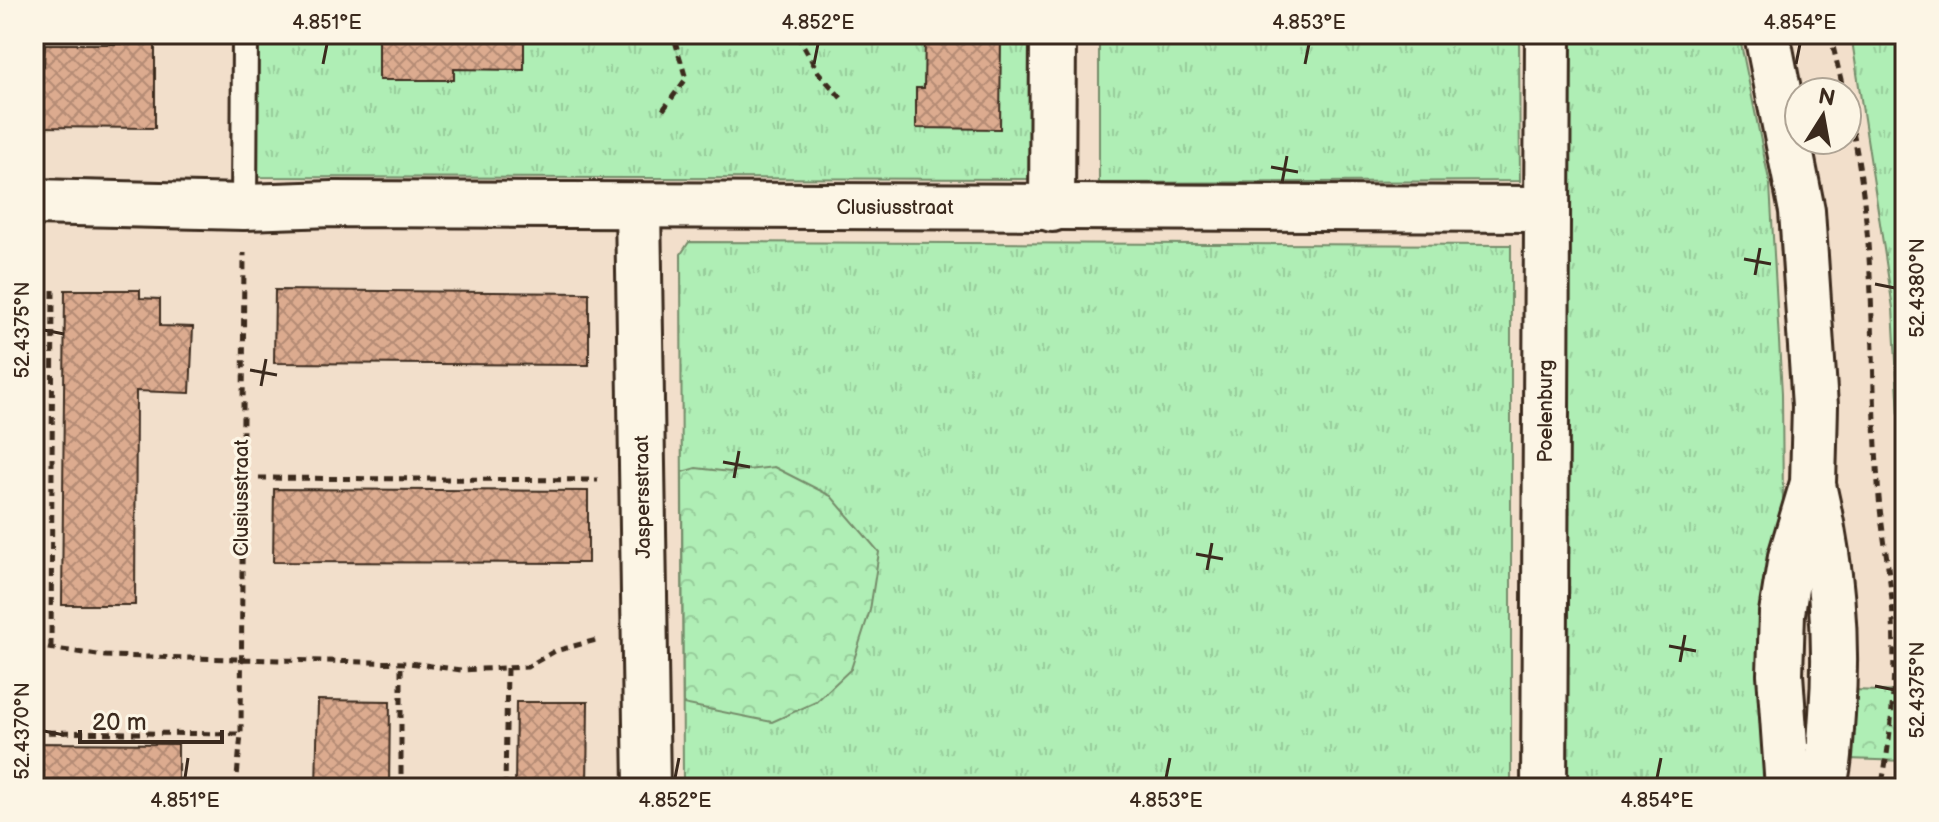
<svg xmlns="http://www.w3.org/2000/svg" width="1939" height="822" font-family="'Balsamiq Sans',sans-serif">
<defs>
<pattern id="grass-tufts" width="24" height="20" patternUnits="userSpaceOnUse" patternTransform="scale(2)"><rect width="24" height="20" fill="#afeeb5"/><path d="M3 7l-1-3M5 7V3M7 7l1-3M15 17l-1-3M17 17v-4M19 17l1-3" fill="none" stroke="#97cc9b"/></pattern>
<pattern id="forest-crowns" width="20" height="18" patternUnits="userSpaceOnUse" patternTransform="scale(2)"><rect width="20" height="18" fill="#afeeb5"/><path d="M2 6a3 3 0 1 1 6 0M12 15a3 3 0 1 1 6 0" fill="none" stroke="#97cc9b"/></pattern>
<pattern id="building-cross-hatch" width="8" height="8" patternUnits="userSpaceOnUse" patternTransform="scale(2)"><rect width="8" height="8" fill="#dcab8f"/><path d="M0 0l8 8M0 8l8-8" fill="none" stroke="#b48b74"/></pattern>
</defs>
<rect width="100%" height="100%" fill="#f2dfcb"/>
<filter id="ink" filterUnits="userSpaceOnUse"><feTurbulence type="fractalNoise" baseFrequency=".0125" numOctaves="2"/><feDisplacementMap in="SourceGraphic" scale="16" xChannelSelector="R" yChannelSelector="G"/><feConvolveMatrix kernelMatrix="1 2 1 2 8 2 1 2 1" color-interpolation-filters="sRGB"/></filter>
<g filter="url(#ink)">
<g fill="url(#grass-tufts)" stroke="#758c6a" stroke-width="2">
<path d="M237,34H1035L1032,179L253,177Z"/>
<path d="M1099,34H1519L1520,181L1099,183Z"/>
<path d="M1559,34H1739L1770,185L1782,393L1783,506L1768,654L1772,788H1557Z"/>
<path d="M1851,34H1905V524L1893,308Z"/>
<path d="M689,242L1511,245V788H683L681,254Z"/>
</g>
<g fill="url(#forest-crowns)" stroke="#758c6a" stroke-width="2">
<path d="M774,467L831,496L879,552L870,610L851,669L816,702L772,722L683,704L682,472L696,468L730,472Z"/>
<path d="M1853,690L1905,692V761L1848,759Z"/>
</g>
<g fill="url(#building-cross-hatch)" stroke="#3b2a1e" stroke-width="2">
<path d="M379,34H524V70L454,69V80H379Z"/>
<path d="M925,34H1001L1000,129L916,128V88H924Z"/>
<path d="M45,44H155V128L34,127V65L44,66Z"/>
<path d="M65,290H140V298L160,299V326L193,327L190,393L136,391L135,605H62Z"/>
<path d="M275,290L589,293V365L274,363Z"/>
<path d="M274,489L588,491V563L273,562Z"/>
<path d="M318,700L390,701L389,788H316Z"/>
<path d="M516,702H588L587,788H515Z"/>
<path d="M34,743L178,744V788H34Z"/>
</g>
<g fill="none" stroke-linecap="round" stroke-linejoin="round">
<g stroke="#3b2a1e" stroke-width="30">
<path id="lane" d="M244,207L245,34"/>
</g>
<g stroke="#3b2a1e" stroke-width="50">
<g id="street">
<path d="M34,202L244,207L333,204L1547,209"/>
<path d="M638,206L647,788"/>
<path d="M1052,209L1053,34"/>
<path d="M1544,788L1548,34"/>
</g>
</g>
<g stroke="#3b2a1e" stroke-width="50">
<g id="secondary">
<path d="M1767,34L1802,211L1815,406L1813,483L1791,557L1782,613L1780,674L1788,788"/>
<path d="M1813,485C1831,563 1838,635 1832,714C1830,739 1830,764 1823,788"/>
</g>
</g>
<g stroke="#3b2a1e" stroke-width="5" stroke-dasharray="8 6" stroke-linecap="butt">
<path d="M797,34L818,72L843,100"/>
<path d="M1830,34L1844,92"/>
<path d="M561,41L566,34"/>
<path d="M1847,105C1879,234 1869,366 1879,498C1882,532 1889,566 1892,601C1896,663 1894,726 1881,788"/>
<path d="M663,110L686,79L673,34"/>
<path d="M259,478L598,480"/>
<path d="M34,646L105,656L410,663L461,670L527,667L555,651L600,639"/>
<path d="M51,648L53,289"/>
<path d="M34,732L241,734"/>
<path d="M236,788L241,734L244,253"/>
<path d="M401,788V663"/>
<path d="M505,788L507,668"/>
</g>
<use href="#lane" stroke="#fcf5e5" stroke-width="24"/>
<use href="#street" stroke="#fcf5e5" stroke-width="44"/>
<use href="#secondary" stroke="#fcf5e5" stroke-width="44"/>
</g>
</g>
<path fill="none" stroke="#3b2a1e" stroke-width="3" d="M323,64L327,44M814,64L818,44M1305,64L1309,44M1796,64L1800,44M1271,167L1298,172M1282,183L1287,156M1744,259L1771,264M1755,275L1760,248M1875,284L1895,288M44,330L64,334M250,370L277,375M261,386L266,359M723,462L750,467M734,478L739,451M1196,554L1223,559M1207,570L1212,543M1669,646L1696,651M1680,662L1685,635M1875,686L1895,690M44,731L64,735M185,778L188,758M675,778L679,758M1166,778L1170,758M1657,778L1661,758"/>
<g text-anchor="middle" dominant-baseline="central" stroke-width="7" stroke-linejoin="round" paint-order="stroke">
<g font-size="20" fill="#3b2a1e" stroke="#fcf5e5">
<text x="895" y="208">Clusiusstraat</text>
<text transform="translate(1546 411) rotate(-90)">Poelenburg</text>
<text transform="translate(643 497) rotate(-91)">Jaspersstraat</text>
<text transform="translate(242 498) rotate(-90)">Clusiusstraat</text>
</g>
</g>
<rect width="1939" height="822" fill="none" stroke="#fcf5e5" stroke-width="88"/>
<g transform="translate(1823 116) rotate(11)"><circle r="38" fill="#fcf5e5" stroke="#afa495" stroke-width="2"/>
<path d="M0-6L14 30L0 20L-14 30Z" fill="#3b2a1e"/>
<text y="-12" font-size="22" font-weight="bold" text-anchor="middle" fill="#3b2a1e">N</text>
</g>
<path d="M80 730v12h142v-12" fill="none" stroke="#3b2a1e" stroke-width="4"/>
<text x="92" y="730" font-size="24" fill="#3b2a1e" stroke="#fcf5e5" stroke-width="6" paint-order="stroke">20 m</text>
<rect x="44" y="44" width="1851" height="734" fill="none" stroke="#3b2a1e" stroke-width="3"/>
<g font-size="20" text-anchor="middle" fill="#3b2a1e">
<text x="327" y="29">4.851°E</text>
<text x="818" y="29">4.852°E</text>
<text x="1309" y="29">4.853°E</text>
<text x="1800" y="29">4.854°E</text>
<text transform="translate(1917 288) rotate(-90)" y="7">52.4380°N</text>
<text transform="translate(22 330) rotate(-90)" y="7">52.4375°N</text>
<text transform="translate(1917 690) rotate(-90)" y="7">52.4375°N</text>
<text transform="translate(22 731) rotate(-90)" y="7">52.4370°N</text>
<text x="185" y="807">4.851°E</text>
<text x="675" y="807">4.852°E</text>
<text x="1166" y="807">4.853°E</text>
<text x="1657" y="807">4.854°E</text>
</g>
</svg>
